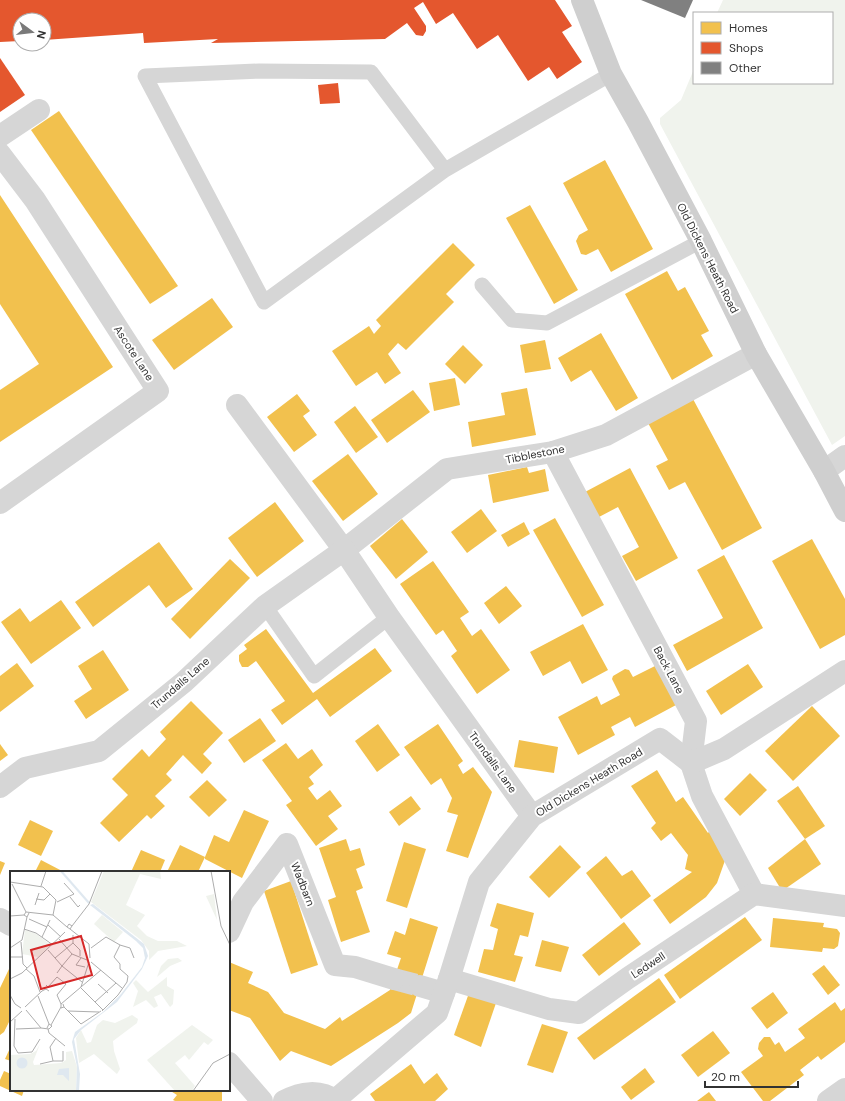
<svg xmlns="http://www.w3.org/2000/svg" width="845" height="1101" font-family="'DM Sans',sans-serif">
<rect width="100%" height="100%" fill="#fff"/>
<path fill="#f0f3ed" d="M723,0H845V436L832,445L660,124V118L681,100L694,69V83H832V13H717Z"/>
<g fill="#f2c14e">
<path d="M59,111L178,286L150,304L31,130Z"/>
<path d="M605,160L653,249L611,272L598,249L586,255L581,254L576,241L579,235L588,230L563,183Z"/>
<path d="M0,195L113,367L0,442V390L39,364L0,304Z"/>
<path d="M530,205L578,290L554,304L506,218Z"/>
<path d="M453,243L475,265L446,294L454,302L406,350L398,343L388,354L401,373L385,384L377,372L356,386L332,351L369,326L374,334L381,326L376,320Z"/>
<path d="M667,271L678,291L685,287L709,331L701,335L713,356L672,380L625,294Z"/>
<path d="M212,298L233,327L174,370L152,340Z"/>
<path d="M601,333L638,398L616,411L591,370L571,382L558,358Z"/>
<path d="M545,340L551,369L525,373L520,345Z"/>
<path d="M463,345L483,365L465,384L445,364Z"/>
<path d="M455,378L460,405L434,411L429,383Z"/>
<path d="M527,388L536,435L472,447L468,422L505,415L501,393Z"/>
<path d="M413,390L430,412L387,443L371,420Z"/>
<path d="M297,394L310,411L303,416L317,435L294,452L267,417Z"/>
<path d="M693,399L762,528L722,550L685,482L669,490L656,466L668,460L648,423Z"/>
<path d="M355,406L378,437L356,453L334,422Z"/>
<path d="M348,454L378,494L343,521L312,481Z"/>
<path d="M527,467L529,473L545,469L549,491L493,503L488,475Z"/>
<path d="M630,468L678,558L636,581L622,556L639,547L618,507L599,517L585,492Z"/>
<path d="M275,502L304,541L257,577L228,538Z"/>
<path d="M481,509L497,531L467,553L451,532Z"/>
<path d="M555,518L604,605L582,617L533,530Z"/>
<path d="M402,519L428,552L396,579L370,546Z"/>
<path d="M524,522L530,534L508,547L501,535Z"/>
<path d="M812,539L845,599V635L820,649L772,561Z"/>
<path d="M159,542L193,589L166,608L149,585L93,627L75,602Z"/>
<path d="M724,555L763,628L687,671L673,645L723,618L697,570Z"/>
<path d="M230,559L250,578L190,639L171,619Z"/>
<path d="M433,561L469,612L460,618L472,636L481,629L510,670L477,694L451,656L457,651L443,630L436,635L400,584Z"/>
<path d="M506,586L522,606L499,624L484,603Z"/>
<path d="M61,600L81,628L31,664L1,622L20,608L30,622Z"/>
<path d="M583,624L608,670L582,684L570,661L543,676L530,652Z"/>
<path d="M266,629L313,693L375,648L392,671L330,717L317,699L282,725L271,710L285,701L256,661L248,667H242L239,661V655L247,649L244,645Z"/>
<path d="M103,650L129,690L86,719L74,701L92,689L78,666Z"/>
<path d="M17,663L34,686L0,712V676Z"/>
<path d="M748,664L763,687L721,715L706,691Z"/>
<path d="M655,666L676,705L635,727L630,717L611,727L615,735L578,755L558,717L597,696L601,705L620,695L612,679L613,676L625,669L629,670L633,677Z"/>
<path d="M191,701L223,733L203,754L212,763L202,774L183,755L166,774L172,780L155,796L165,806L151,819L147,815L119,842L100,823L128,795L112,779L142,749L149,757L166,739L160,732Z"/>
<path d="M812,706L840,736L793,781L765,751Z"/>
<path d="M260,718L276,741L244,763L228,740Z"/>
<path d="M378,724L400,755L377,772L355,741Z"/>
<path d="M438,724L463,761L458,765L463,774L473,767L492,792L468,858L446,851L458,815L447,812L452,798L441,778L431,785L404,747Z"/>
<path d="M519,740L558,747L554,773L514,767Z"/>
<path d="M286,743L298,759L312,749L323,765L309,777L314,784L308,788L317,800L330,790L342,806L328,816L338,829L316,846L286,805L292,801L262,760Z"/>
<path d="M0,744L8,755L0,761Z"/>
<path d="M657,770L676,802L683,797L708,833L712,828L728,852L717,883L706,897L670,924L653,900L692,872L685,869L688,855L671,833L661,841L651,828L656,823L631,786Z"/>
<path d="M750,773L767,790L740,816L724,799Z"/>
<path d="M207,780L227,800L209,817L189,797Z"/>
<path d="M798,786L825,826L805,839L777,801Z"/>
<path d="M411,796L421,809L399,826L389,812Z"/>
<path d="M244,810L269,821L242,878L205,859V857L214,835L229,842Z"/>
<path d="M30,820L53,831L41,856L18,845Z"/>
<path d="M346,839L350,851L360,848L365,865L356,869L363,888L356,891L370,932L341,942L328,900L336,897L319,848Z"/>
<path d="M805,839L821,864L782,891L768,868Z"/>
<path d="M404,842L426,849L407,908L386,901Z"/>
<path d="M180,845L205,857L198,872H167Z"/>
<path d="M560,845L581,867L549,898L529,877Z"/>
<path d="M141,850L165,860L160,872H131Z"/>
<path d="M606,856L622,876L632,870L651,896L621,919L586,873Z"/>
<path d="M41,860L64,872H35Z"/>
<path d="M0,861L5,863L0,875Z"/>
<path d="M291,881L318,965L291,974L264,891Z"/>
<path d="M497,903L534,913L528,937L520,935L514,955L523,957L515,982L478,972L484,949L493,950L498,929L490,926Z"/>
<path d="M745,917L762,940L680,999L664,975Z"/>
<path d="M410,918L438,927L411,1013L398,1023L331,1066L291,1051L280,1061L250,1018L229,1010V962L253,972L248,983L268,992L284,1013L325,1029L340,1017L342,1021L390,990L401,958L387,954L395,931L405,935Z"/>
<path d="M773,918L824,923L823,927L837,929L840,933L838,946L834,949L823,948L822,952L770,947Z"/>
<path d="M624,922L641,944L599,976L582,955Z"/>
<path d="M542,940L569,947L561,972L535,966Z"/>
<path d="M824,965L840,985L828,995L812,974Z"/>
<path d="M9,969H11V1023L9,1022L4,1032L0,1035V988Z"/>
<path d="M659,978L676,1002L594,1060L577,1038Z"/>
<path d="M773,992L788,1013L767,1029L751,1008Z"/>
<path d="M469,993L496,1003L481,1047L454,1035Z"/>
<path d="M835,1002L841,1011L845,1008V1042L821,1060L818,1056L800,1070L804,1075L770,1101H763L741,1072L763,1056L758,1049L759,1043L764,1037H770L775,1045L779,1042L785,1052L805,1038L798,1029Z"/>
<path d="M542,1024L568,1032L553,1073L527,1065Z"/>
<path d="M713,1031L730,1053L698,1077L681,1055Z"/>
<path d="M11,1046V1061L5,1059Z"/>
<path d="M411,1064L424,1084L437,1073L448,1089L435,1101H375L370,1094Z"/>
<path d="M645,1068L655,1082L631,1100L621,1087Z"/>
<path d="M4,1071L11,1074V1090H24L22,1096L0,1086V1080Z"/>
<path d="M169,1090H220L222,1091V1101H175L173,1100L177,1095Z"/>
<path d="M709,1092L716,1101H697Z"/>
</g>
<g fill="#e4572e">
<path d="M0,0H555L572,26L562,32L582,62L557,79L549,67L528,81L498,35L477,49L453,13L436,24L423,2L414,8L426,26V31L423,36L416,35L407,23L385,39L211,43L218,39L144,43L143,33L44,40V20H20V41L0,42Z"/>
<path d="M0,58L25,95L0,112Z"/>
<path d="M338,83L340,103L320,104L318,85Z"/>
</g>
<path fill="#808080" d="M641,0H693L685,18Z"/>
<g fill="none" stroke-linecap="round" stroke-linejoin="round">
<path stroke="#d6d6d6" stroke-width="22" stroke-dasharray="22 11" stroke-linecap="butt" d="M394,979L420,986"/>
<g stroke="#d6d6d6" stroke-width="15">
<path d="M445,170L371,72L259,71L145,76L264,302L445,170L611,74"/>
<path d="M482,285L512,320L547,323L701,241"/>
<path d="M265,606L314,676L389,617"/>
</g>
<g stroke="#d6d6d6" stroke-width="22">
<path d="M0,136L39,110"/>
<path d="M0,154L35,200L158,391L0,503"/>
<path d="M237,405L344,550L447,469L553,452L606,435L756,354"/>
<path d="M553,452L696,721L691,763L702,796L754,894"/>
<path d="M824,471L845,456"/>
<path d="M0,787L25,768L99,751L184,682L265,606L344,550L389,617L532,816"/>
<path d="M0,919L11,925"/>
<path d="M229,932L243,902L287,844L335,965L355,967L394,979"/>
<path d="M449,979L549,1009L579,1013L628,978L754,894L845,906"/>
<path d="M420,986L444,993"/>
<path d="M229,1063L262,1101"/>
<path d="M335,1100L437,1013L449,979L479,882L532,816L660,739L691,763L724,749L845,671"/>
<path d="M284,1101C301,1092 320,1089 336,1101"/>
<path d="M828,1101L845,1089"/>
</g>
<path stroke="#cfcfcf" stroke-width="22" d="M582,0L611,74L638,122L701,241L756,354L824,471L845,511"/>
</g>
<g text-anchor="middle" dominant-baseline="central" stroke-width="4" stroke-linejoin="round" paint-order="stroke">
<g font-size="11" fill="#323232" stroke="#fff">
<text transform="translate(708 258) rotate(63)">Old Dickens Heath Road</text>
<text transform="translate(134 353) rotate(57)">Ascote Lane</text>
<text transform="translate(535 454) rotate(-11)">Tibblestone</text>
<text transform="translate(669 670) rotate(62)">Back Lane</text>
<text transform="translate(180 683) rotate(-41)">Trundalls Lane</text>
<text transform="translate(493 762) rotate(54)">Trundalls Lane</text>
<text transform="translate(589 782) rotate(-31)">Old Dickens Heath Road</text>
<text transform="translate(303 884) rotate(68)">Wadbarn</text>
<text transform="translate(648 965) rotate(-33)">Ledwell</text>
</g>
</g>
<g transform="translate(10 871)">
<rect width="220" height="220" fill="#fff"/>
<path d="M94,0H150L151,8L130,3L116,34L135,44L127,55L137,65L148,70H167L177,75L148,80L139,89V80L131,69L81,31ZM204,23L207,49L196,25ZM92,44L113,61L104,71L84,53ZM15,59L25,62L41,74L28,86L12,83ZM158,88L168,87L172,90L160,95L147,106L151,95ZM157,106V115L164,119L163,133L160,136L151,123L144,126L148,135L144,137L136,129L123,136L128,120L123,112L126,109L138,121ZM122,144L128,148L127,152L103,170L104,180L110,198L107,203L84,183L69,192L66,167L71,159L77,172L81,171L87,154L93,149L105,152ZM182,154L203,169L198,174L194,171L179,189L175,184L165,192L185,215L182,220H165L137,189ZM30,173L23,191L24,194L51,192L56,189V181L62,180L67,196L66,220H0V184L20,183L26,180Z" fill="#f0f3ed"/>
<path d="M83,33L134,73L138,85L132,98L107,131L71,159L64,168L70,203L69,220H66L67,196L62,171L65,161L93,141L111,123L132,96L135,87L133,77L126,70L80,34ZM6.5 192a5.5 5.5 0 1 1 11 0a5.5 5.5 0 1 1-11 0ZM59,197V210L53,204H47L49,198Z" fill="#dfe8f0"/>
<path fill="none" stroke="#dfe8f0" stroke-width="2" d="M51,0L79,32"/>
<path fill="none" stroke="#adadad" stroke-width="1" d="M201,0L211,55L220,74M0,11L33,16L46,29L43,44M2,13L16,41M31,15L36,0M60,26L68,36L70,34M26,28L34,29L40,23M47,31L64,23L54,12M25,34L29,22M19,42L17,46L14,44L16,41L43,44L57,56M0,45L14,44M19,48L37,56M59,53L62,55L60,58L57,56ZM38,54L51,66M62,55L79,33L92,0M14,58L26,62L43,74M60,58L79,73L80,87M63,64V72L70,79V85M32,66L40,49M49,68L62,83L77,89M11,71L13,93L17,97M110,74L120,77L124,87M0,77L12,69L17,46M81,77L96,66L110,74L104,86L110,93V98L118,105L117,111L108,124L92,140M38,79L52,95L47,102M62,83L52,95L72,111M0,86H13M45,87L63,72M71,87L66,94L75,96M81,91L112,117M16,98L24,105L30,121M0,108L12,102L55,61M88,113L98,122M36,114L38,116L47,106L56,113L47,124L51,133M71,116L91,99M71,117L93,139M0,124L5,133L11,137M28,125L39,153M85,131L106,112M53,133L54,136L51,137V133L71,116L79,91M15,136L32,120L36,118L39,120M54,136L71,153L91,140M16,139L31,157L39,158L42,155L39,153L37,157M58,140L89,141M5,148L4,175L8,182L22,181L30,168M0,151L12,140M41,154L51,136M6,158L31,157M38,158L39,162L55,175M46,167L40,176L43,190H53V180M30,193L43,190M183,220L203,192L220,183"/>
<path fill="#d62828" fill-opacity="0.15" stroke="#d62828" stroke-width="2" d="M71,65L82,104L31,118L21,79Z"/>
<rect width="220" height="220" fill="none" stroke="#323232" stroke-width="2"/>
</g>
<rect x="693" y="12" width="140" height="72" fill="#ffffff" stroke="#adadad"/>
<rect x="701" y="22" width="20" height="12" fill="#f2c14e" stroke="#adadad"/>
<text x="729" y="32" font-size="12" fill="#323232">Homes</text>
<rect x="701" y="42" width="20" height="12" fill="#e4572e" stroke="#adadad"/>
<text x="729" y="52" font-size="12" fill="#323232">Shops</text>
<rect x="701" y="62" width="20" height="12" fill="#808080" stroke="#adadad"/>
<text x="729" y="72" font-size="12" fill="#323232">Other</text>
<g transform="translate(32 32) rotate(105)"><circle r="19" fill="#ffffff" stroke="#adadad"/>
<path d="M0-3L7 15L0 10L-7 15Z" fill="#7a7a7a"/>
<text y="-6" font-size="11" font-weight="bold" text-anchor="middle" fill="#323232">N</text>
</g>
<path d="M705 1081v6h93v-6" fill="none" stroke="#323232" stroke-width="2"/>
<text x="711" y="1081" font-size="12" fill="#323232" stroke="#ffffff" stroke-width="3" paint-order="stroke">20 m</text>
</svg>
